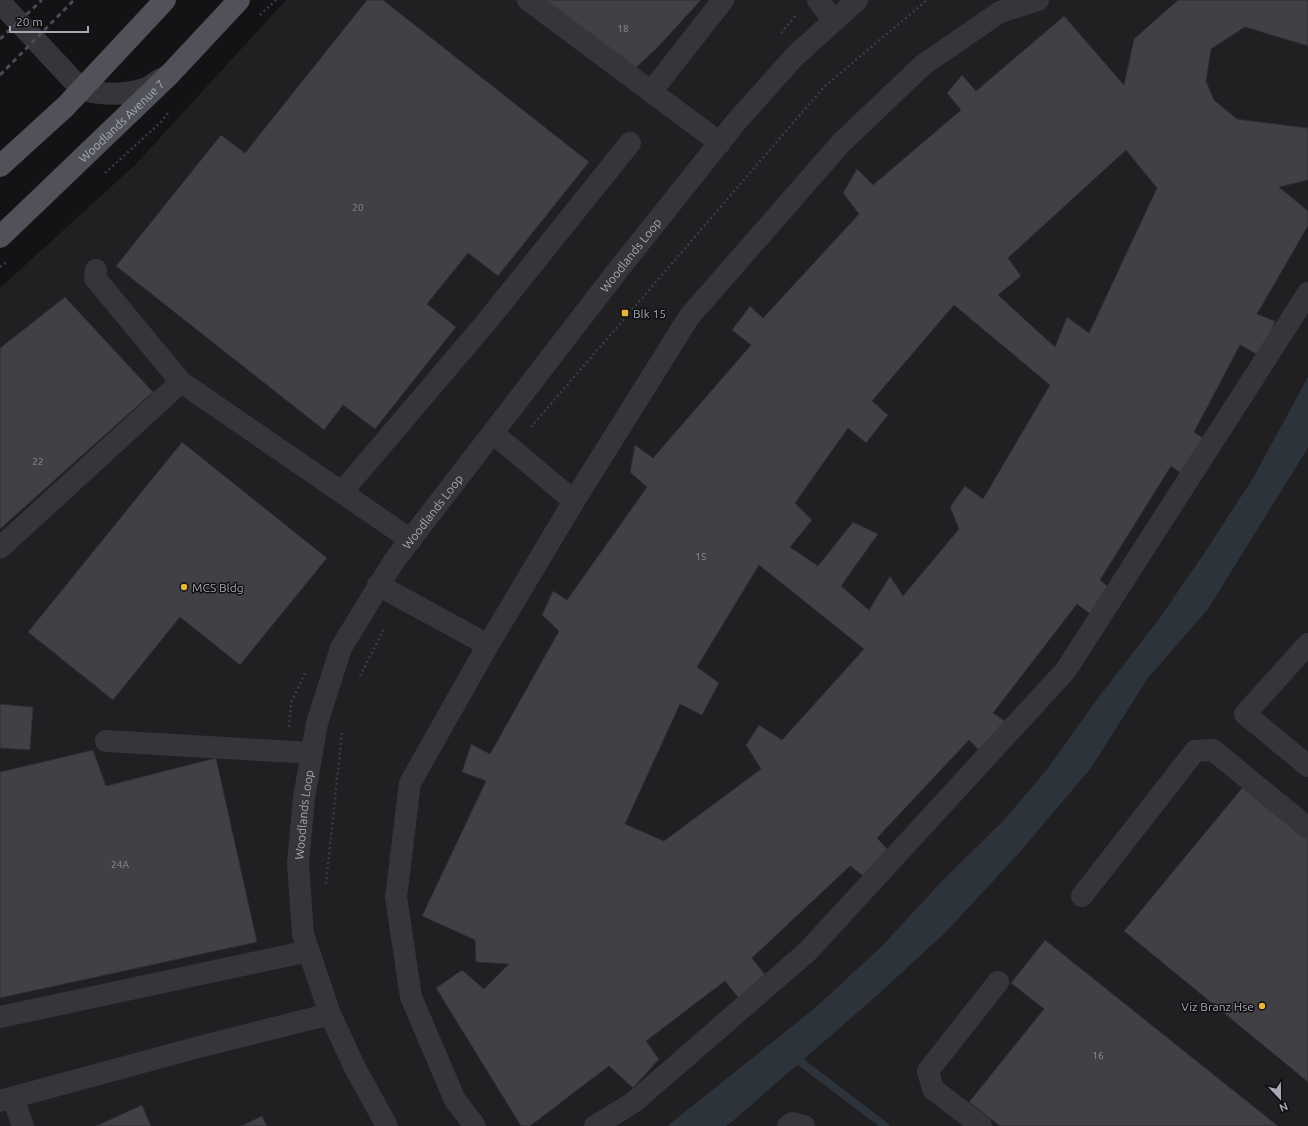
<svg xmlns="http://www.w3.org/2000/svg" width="1308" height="1126" font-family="Ubuntu,sans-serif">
<rect width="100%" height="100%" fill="#131315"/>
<path fill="#201f22" d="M286,0H1308V1126H0V288L136,164Z"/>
<path fill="#2c333a" d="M1308,377V447L1306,451L1208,609L1148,678L1091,768L1019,853L946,932L874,998L734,1120L726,1126H667L815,1008L882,946L942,881L1005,819L1048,768L1098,698L1159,619L1205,552L1253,478Z"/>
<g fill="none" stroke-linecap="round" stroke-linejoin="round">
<path stroke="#2c333a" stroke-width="8" d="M802,1063L885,1126"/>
</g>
<g fill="#404045" stroke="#2e2d31" fill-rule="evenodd">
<path d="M367,0H383L589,162L498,276L468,253L427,304L456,327L375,429L343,405L324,430L116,266L221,135L245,153Z"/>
<path d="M533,0H701L657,48L629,74Z"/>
<path d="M1178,0H1308V46L1245,27L1211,49L1206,81L1214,100L1237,119L1308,128V180L1279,187L1308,211V226L1257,314L1275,321L1262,357L1240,345L1194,432L1215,446L1194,482L1171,466L1100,580L1116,593L1096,618L1077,604L993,713L1014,727L990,762L969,740L877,838L894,856L869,880L850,866L752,958L767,977L741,1001L725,981L646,1041L659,1059L633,1088L609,1066L530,1126H521L436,988L462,970L484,989L509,964L476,962L475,940L422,916L486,781L462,772L471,744L490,754L559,631L542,615L553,591L567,600L647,487L630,472L635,445L653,458L751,345L732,330L750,306L763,318L859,214L843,193L857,169L873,185L961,110L947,93L962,75L976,91L1064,16L1124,85L1134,39ZM1126,150L1157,188L1089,333L1067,317L1055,347L998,295L1021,276L1008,258ZM954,305L1050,385L983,499L965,486L950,507L959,529L903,596L890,576L869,610L841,586L878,534L853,522L818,566L790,547L812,520L795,503L848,428L866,443L888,415L872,401ZM759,565L864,649L782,740L759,725L746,745L761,769L664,841L625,824L680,704L702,715L719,683L697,667Z"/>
<path d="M65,297L153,392L0,529V348Z"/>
<path d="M182,442L327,558L240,665L180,617L113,700L28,632Z"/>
<path d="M0,704L33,707L30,750L0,748Z"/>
<path d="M93,750L106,786L216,758L257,942L0,998V772Z"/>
<path d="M1247,782L1308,832V1082L1124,931Z"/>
<path d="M1045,940L1278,1126H1000L969,1102L1044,1009L1011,983Z"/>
<path d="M142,1105L151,1126H96Z"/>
<path d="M262,1116L267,1126H241Z"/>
</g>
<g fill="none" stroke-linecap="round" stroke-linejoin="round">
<g stroke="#3b3c41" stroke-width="2.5" stroke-dasharray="2 3" stroke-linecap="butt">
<path d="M260,15L276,0"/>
<path d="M781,33L797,14"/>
<path d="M105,173L160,123L168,113"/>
<path d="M0,267L8,261"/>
<path d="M531,427L824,87L927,0"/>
<path d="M360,676L384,629"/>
<path d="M289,727L291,703L306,671"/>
<path d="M326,884L342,732"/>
</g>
<g stroke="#35353a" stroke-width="22">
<path d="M528,0L720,143"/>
<path d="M818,0L834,21"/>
<path d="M0,2L82,90C101,94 124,96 144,89C150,87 157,81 163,78"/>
<path d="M651,92L723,0"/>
<path d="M96,270L95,278L181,382L411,540"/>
<path d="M494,434L574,501"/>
<path d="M342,492L488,320L630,143"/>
<path d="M0,548L181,382"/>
<path d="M378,585L488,645"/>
<path d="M1308,644L1245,714L1308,766"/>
<path d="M106,741L312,753"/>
<path d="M1082,896L1195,751L1213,750L1308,828"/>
<path d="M0,1017L309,951"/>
<path d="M13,1098L23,1126"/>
<path d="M0,1101L195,1048L330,1014"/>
<path id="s1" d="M387,1126L355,1068L330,1014L303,934L298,863L304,798L317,723L341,648L394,561L618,270L736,122L795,56L857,0"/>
<path d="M475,1126L455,1100L411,997L396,897L410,783L488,645L574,501L689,317L841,143L923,65L1000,12L1038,0"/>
<path d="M595,1126L634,1102L808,951L1066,670L1308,293"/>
<path d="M788,1126L792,1123L804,1126"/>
<path d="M981,1126L933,1089L928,1071L998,982"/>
</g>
<g stroke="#515259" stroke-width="22">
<path d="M0,166L66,106L165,0"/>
<path id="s2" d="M0,237L170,74L239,0"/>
</g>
<g stroke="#4a4b51" stroke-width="3" stroke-dasharray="5 4" stroke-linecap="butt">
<path d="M0,39L42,0"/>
<path d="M0,75L74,0"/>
</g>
</g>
<g fill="#e7b639" stroke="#0f0e10" stroke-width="1.5">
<rect x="621" y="309" width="8" height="8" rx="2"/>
<circle cx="184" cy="587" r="4"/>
<circle cx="1262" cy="1006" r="4"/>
</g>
<g text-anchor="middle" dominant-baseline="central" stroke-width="3" stroke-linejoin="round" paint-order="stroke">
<g font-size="10" fill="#8c8f99">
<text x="623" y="28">18</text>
<text x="358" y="207">20</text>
<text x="38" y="461">22</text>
<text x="701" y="556">15</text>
<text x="120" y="864">24A</text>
<text x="1098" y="1055">16</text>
</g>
<g font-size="12" fill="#a6a9b5" stroke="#0f0e10">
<text stroke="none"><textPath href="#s2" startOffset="168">Woodlands Avenue 7</textPath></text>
<text stroke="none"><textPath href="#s1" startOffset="990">Woodlands Loop</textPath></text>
<text stroke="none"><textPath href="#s1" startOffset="666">Woodlands Loop</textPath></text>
<text stroke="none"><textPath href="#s1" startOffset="330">Woodlands Loop</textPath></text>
</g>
<g font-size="12" fill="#a6a9b5" stroke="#0f0e10" text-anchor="start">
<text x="633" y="313">Blk 15</text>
<text x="192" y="587">MCS Bldg</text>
<text x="1254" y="1006" text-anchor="end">Viz Branz Hse</text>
</g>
</g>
<g transform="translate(1280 1098) rotate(158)" stroke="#0f0e10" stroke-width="3" paint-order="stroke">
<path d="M0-3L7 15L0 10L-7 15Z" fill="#a6a9b5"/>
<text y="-6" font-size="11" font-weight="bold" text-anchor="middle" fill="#a6a9b5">N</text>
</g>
<path d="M10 26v6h78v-6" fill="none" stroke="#a6a9b5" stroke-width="2"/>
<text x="16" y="26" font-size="12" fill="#a6a9b5" stroke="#0f0e10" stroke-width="3" paint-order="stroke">20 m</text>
</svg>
